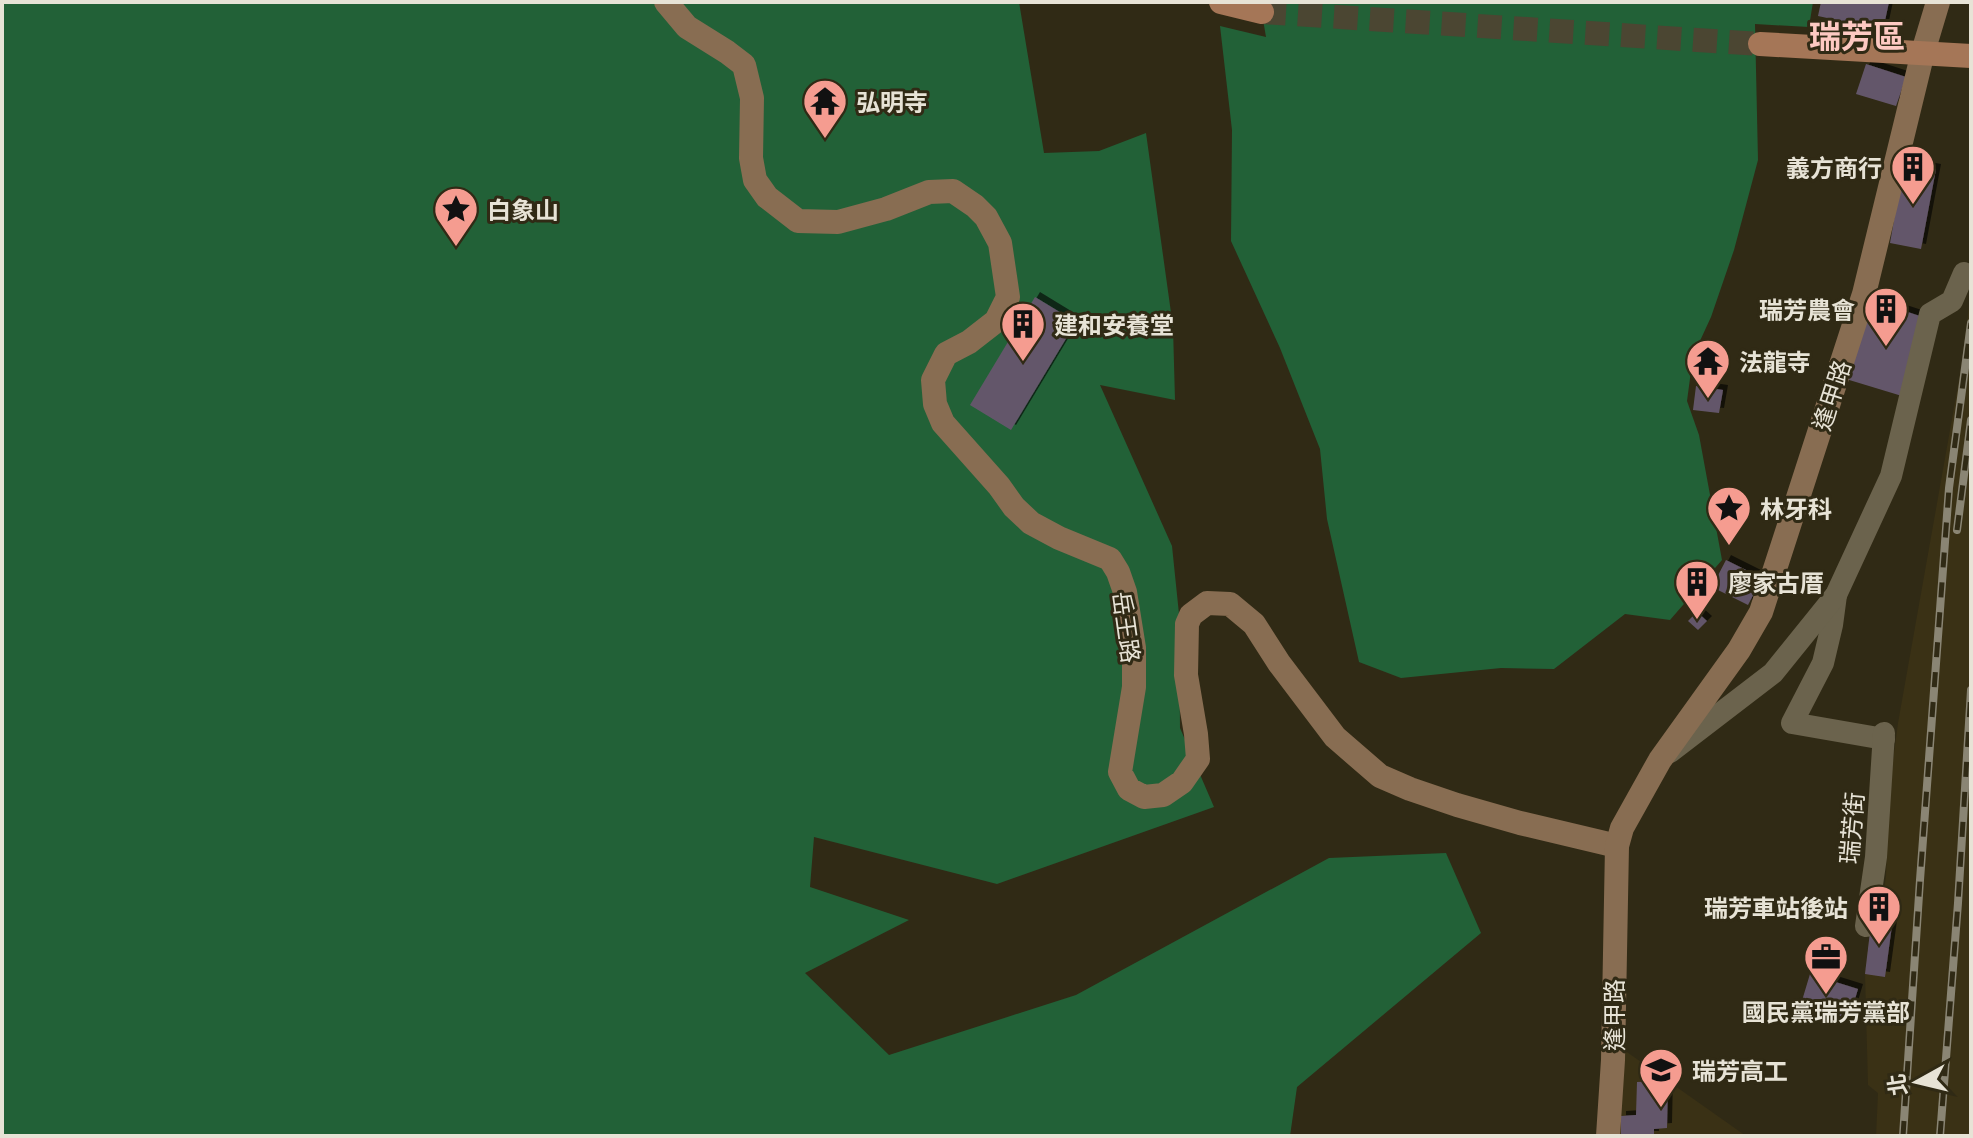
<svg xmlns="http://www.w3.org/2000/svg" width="1973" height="1138" font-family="'Open Sans','Noto Sans TC',sans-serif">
<defs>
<filter id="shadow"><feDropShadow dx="5" dy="-5" stdDeviation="0" flood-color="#0009"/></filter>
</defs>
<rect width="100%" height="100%" fill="#302a15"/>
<g fill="#3a3115">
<path d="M1971,291V1136H1876L1878,1093L1868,1085L1865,974L1872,915L1883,897L1886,876L1889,791L1898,723L1961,368Z"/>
<path d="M1624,1050L1746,1136H1610Z"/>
</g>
<g fill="#226137">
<path d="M2,2H1019L1044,153L1099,151L1146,133L1173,327L1175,400L1100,385L1172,546L1179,614L1180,728L1214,807L997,884L814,837L810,887L909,920L805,973L889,1055L1076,995L1329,858L1446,853L1481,933L1297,1087L1290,1136H2Z"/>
<path d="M1260,2H1813L1809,27L1755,24L1758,160L1734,250L1711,317L1693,356L1687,401L1699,435L1722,560L1670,620L1625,614L1554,669L1501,668L1401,678L1359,662L1327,519L1320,449L1280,348L1231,241L1232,130L1220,26L1266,37Z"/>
</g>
<g fill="#64576b" filter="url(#shadow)">
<path d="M1821,2H1889L1883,30L1818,16Z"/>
<path d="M1866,64L1906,77L1896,106L1856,94Z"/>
<path d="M1904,163L1936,169L1921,249L1890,243Z"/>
<path d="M1035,297L1076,322L1011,430L970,405Z"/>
<path d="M1871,300L1926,318L1902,396L1846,379Z"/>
<path d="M1696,386L1723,390L1719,413L1693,410Z"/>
<path d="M1726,560L1762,578L1748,605L1712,587Z"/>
<path d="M1697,612L1707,621L1698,630L1688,621Z"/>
<path d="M1872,915L1893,918L1885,977L1865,974Z"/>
<path d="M1810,974L1858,989L1849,1019L1819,1009L1816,1020L1798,1014Z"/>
<path d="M1668,1081L1667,1128L1654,1129V1136H1621V1116L1636,1115L1637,1082Z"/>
</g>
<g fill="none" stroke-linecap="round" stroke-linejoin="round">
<path stroke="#4b4632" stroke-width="24" stroke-dasharray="24 12" stroke-linecap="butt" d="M1262,12L1760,44"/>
<g stroke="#6b634d" stroke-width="22">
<path d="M1836,595L1832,625L1823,663L1792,723L1884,739"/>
<path d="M1670,752L1773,673L1836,595L1891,476L1930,314L1952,301L1964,273"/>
<path d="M1866,926L1876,857L1884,733"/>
</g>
<g stroke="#886d52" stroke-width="24">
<path d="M666,2L687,27L727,52L744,65L752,98L751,158L755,180L767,197L798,221L838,222L886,209L929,192L953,191L975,206L986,217L1000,243L1008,297L996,321L969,342L946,354L933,380L935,404L943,423L999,486L1014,507L1031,523L1059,538L1110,559L1118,572L1125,592L1134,648V687L1120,772L1129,789L1144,797L1163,795L1182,782L1198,759L1196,734L1186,675L1187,624L1191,615L1207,603L1230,604L1254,624L1279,663L1335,737L1380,776L1410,789L1457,805L1520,823L1617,846"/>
<path d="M1608,1136L1613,1060L1617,846L1622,828L1660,760L1739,650L1761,612L1864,294L1923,52L1938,2"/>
</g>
<g stroke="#a57657" stroke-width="24">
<path d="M1221,2L1262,12"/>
<path d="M1760,44L1971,56"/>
</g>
<g stroke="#8a8574" stroke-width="8">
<g id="rail">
<path d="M1957,530L1971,420"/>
<path d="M1903,1136L1920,880L1949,488L1971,323"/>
<path d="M1940,1136L1958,903L1971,690"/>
</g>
</g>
<use href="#rail" stroke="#302a15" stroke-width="5" stroke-dasharray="15" stroke-linecap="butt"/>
</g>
<defs>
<g id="temple-pin" transform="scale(2.3)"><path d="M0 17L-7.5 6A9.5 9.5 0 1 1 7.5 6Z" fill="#f59c90" stroke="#302a15"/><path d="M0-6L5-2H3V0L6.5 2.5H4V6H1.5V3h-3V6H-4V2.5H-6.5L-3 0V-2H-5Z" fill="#111"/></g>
<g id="building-pin" transform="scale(2.3)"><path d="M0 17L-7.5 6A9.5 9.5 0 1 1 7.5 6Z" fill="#f59c90" stroke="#302a15"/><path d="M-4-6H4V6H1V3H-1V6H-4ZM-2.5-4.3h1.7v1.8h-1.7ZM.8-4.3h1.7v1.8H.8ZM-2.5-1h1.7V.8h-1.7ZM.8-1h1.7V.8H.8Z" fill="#111"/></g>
<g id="sight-pin" transform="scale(2.3)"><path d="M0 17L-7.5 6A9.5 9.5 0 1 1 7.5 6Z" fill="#f59c90" stroke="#302a15"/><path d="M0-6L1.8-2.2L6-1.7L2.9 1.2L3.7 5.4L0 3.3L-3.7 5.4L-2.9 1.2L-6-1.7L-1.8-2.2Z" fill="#111"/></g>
<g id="office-pin" transform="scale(2.3)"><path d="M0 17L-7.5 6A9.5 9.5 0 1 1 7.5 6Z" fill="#f59c90" stroke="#302a15"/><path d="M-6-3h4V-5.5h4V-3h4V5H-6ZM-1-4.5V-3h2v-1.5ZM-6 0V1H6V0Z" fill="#111"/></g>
<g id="school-pin" transform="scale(2.3)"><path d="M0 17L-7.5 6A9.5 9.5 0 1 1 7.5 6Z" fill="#f59c90" stroke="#302a15"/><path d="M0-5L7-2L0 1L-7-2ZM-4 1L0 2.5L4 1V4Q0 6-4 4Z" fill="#111"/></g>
</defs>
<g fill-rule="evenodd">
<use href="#temple-pin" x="825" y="101"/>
<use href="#building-pin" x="1913" y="167"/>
<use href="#sight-pin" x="456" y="209"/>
<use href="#building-pin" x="1886" y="309"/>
<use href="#building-pin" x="1023" y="324"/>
<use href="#temple-pin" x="1708" y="361"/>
<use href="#sight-pin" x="1729" y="508"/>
<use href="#building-pin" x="1697" y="582"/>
<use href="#building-pin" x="1879" y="907"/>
<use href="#office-pin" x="1826" y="957"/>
<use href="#school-pin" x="1661" y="1070"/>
</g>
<g text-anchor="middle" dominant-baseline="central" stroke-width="6" stroke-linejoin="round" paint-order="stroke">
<g font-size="24" font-weight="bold" fill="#e7e3d6" stroke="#302a15" text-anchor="start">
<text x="856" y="101">弘明寺</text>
<text x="1882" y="167" text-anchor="end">義方商行</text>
<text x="487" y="209">白象山</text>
<text x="1855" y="309" text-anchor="end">瑞芳農會</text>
<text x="1054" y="324">建和安養堂</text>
<text x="1739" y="361">法龍寺</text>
<text x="1760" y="508">林牙科</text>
<text x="1728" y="582">廖家古厝</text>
<text x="1848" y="907" text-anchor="end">瑞芳車站後站</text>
<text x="1826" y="1011" text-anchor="middle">國民黨瑞芳黨部</text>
<text x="1692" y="1070">瑞芳高工</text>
</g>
<g font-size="24" fill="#e7e3d6" stroke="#302a15">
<text transform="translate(1831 395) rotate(-72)">逢甲路</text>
<text transform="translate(1127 627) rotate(82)">岳王路</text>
<text transform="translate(1851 828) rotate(-85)">瑞芳街</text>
<text transform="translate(1613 1015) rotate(-90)">逢甲路</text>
</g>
<g font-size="32" font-weight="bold" fill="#fdc9c2" stroke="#302a15">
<text x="1857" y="35">瑞芳區</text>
</g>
</g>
<rect width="1973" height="1138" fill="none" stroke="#e7e3d6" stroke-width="8"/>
<g transform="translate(1917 1082) rotate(262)" stroke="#302a15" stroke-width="6" paint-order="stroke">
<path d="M0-6L14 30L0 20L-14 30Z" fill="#e7e3d6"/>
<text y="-12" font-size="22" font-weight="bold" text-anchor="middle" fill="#e7e3d6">北</text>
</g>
</svg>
